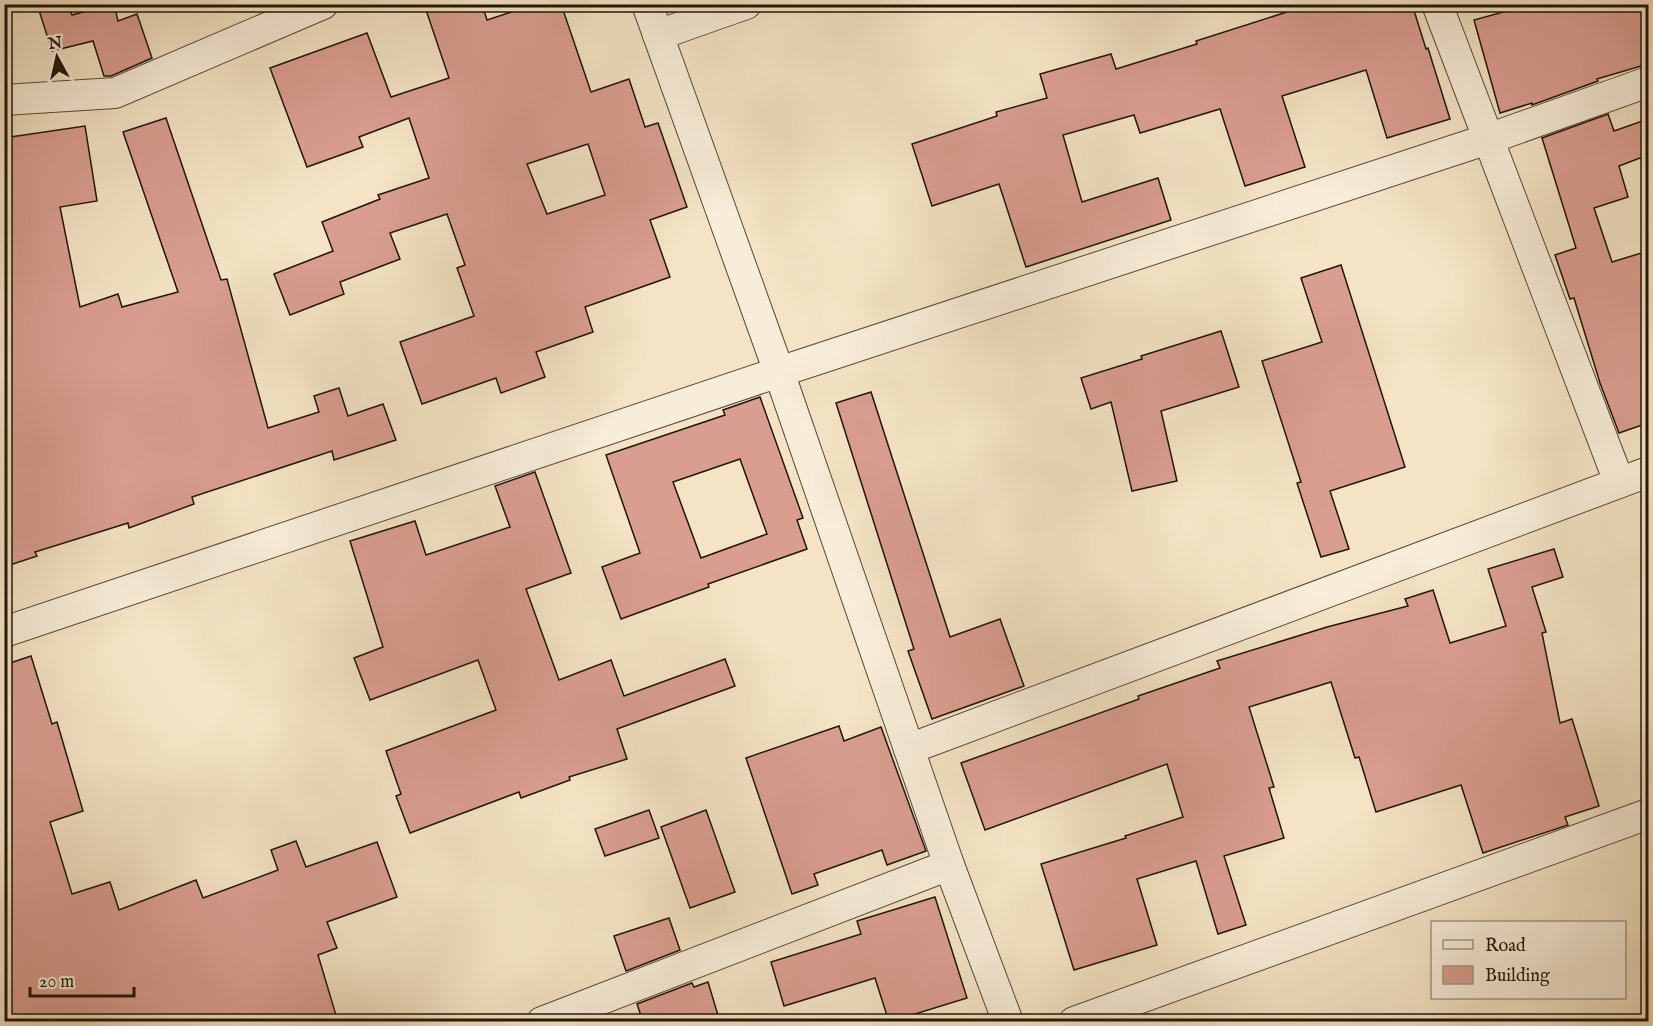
<svg xmlns="http://www.w3.org/2000/svg" width="1653" height="1026" font-family="'IM FELL English',serif">
<rect width="100%" height="100%" fill="#f4e4c5"/>
<filter id="stains"><feTurbulence type="fractalNoise" baseFrequency=".00333" numOctaves="4"/><feColorMatrix values="0 0 0 0 .2 0 0 0 0 .09 0 0 0 0 .02 0 0 0 .5 -.17"/></filter>
<radialGradient id="worn" r=".72"><stop offset=".6" stop-color="#630" stop-opacity="0"/><stop offset="1" stop-color="#630" stop-opacity=".3"/></radialGradient>
<g fill="#da9e91" stroke="#201509" stroke-width="1.5" fill-rule="evenodd">
<path d="M37,4H68L72,15L114,4L118,21L137,14L152,58L111,76H104L93,41L52,51Z"/>
<path d="M424,4H482L487,20L536,4H561L591,92L629,79L645,127L658,123L687,207L650,220L670,277L585,307L593,332L536,352L545,377L501,393L496,378L422,404L400,342L474,316L457,268L465,265L447,214L390,233L400,259L340,282L344,294L290,315L274,274L333,251L322,222L380,199L378,195L429,178L409,118L359,137L363,147L307,167L270,68L367,33L391,97L449,78ZM588,144L605,195L547,214L527,164Z"/>
<path d="M1312,4H1412L1426,49L1428,48L1450,119L1387,138L1366,70L1282,96L1305,167L1245,186L1220,109L1140,133L1134,115L1063,135L1082,202L1158,178L1171,220L1026,267L999,184L932,206L912,144L997,116L996,112L1047,98L1040,74L1111,54L1116,69L1197,44L1196,41Z"/>
<path d="M1505,4H1648V64L1597,79L1598,81L1532,105V103L1500,113L1474,20L1507,11Z"/>
<path d="M1608,114L1614,131L1648,119V155L1619,166L1628,197L1594,208L1612,262L1648,251V423L1619,433L1600,383L1574,298L1570,299L1555,255L1576,248L1542,138Z"/>
<path d="M166,118L221,280L227,279L268,428L319,412L314,396L339,388L348,416L383,404L396,440L334,460L332,451L192,497L194,504L129,528L128,523L35,552L37,556L4,567V138L85,126L97,201L60,207L80,307L118,294L122,307L178,292L123,132Z"/>
<path d="M1341,265L1405,467L1330,491L1349,549L1321,557L1297,483L1301,482L1262,361L1322,342L1301,278Z"/>
<path d="M1221,331L1239,387L1161,411L1177,481L1132,491L1111,402L1091,409L1081,378L1142,359L1141,356Z"/>
<path d="M871,392L950,637L1000,619L1024,686L932,719L908,651L914,649L836,403Z"/>
<path d="M760,397L803,518L797,520L807,549L708,584L709,587L621,619L602,567L640,553L606,455L725,415L723,410ZM740,459L767,534L701,558L673,482Z"/>
<path d="M535,472L571,573L526,589L559,680L611,660L624,696L725,659L735,686L617,729L627,759L569,777L570,780L521,798L519,792L410,833L396,796L401,794L386,751L496,710L478,660L370,700L354,658L383,647L350,541L415,521L426,555L510,527L495,486Z"/>
<path d="M1554,549L1563,577L1532,587L1546,632L1542,633L1560,723L1572,719L1599,806L1565,817L1568,825L1483,853L1461,785L1376,812L1359,757L1355,758L1331,682L1249,707L1274,787L1269,788L1284,838L1224,856L1246,925L1218,934L1196,861L1137,879L1157,945L1074,970L1041,864L1126,838L1125,836L1183,817L1167,764L985,830L961,763L1139,699L1138,696L1220,668L1217,661L1327,627L1408,606L1405,599L1433,590L1450,643L1506,626L1488,569Z"/>
<path d="M31,656L52,724L57,722L83,811L50,822L72,894L110,882L119,910L196,880L203,898L278,870L271,850L296,841L306,867L377,842L397,897L327,922L337,948L318,955L338,1022H4V665Z"/>
<path d="M839,726L844,741L881,727L926,851L887,865L882,850L814,874L818,885L792,894L746,758Z"/>
<path d="M649,810L659,838L605,856L595,829Z"/>
<path d="M706,810L735,892L690,908L661,827Z"/>
<path d="M935,897L967,998L889,1022L875,978L784,1006L771,962L861,934L857,921Z"/>
<path d="M669,918L680,950L626,971L614,936Z"/>
<path d="M708,982L720,1022H643L637,1004L692,983L694,987Z"/>
</g>
<g fill="none" stroke-linecap="round" stroke-linejoin="round">
<g stroke="#554938" stroke-width="32">
<g id="street">
<path d="M647,4L779,372L949,865L1008,1022"/>
<path d="M1437,4L1619,482"/>
<path d="M658,35L746,4"/>
<path d="M4,100L115,93L323,4"/>
<path d="M4,632L779,372L1488,139L1648,82"/>
<path d="M909,749L1648,472"/>
<path d="M542,1022L949,865"/>
<path d="M1074,1022L1648,814"/>
</g>
</g>
<use href="#street" stroke="#f8edd9" stroke-width="30"/>
</g>
<rect width="1653" height="1026" fill="none" stroke="#f4e4c5" stroke-width="24"/>
<rect x="6" y="6" width="1641" height="1014" fill="none" stroke="#201509" stroke-width="3"/>
<rect x="12" y="12" width="1629" height="1002" fill="none" stroke="#201509" stroke-width="1.5"/>
<rect x="1431" y="921" width="195" height="78" fill="#f8edd9" stroke="#a29786" stroke-width="1.5"/>
<rect x="1443" y="940" width="30" height="9" fill="#f8edd9" stroke="#a29786" stroke-width="1.5"/>
<text x="1485" y="951" font-size="18" fill="#201509">Road</text>
<rect x="1443" y="966" width="30" height="18" fill="#da9e91" stroke="#a29786" stroke-width="1.5"/>
<text x="1485" y="981" font-size="18" fill="#201509">Building</text>
<g transform="translate(57 57) rotate(352)" stroke="#f8edd9" stroke-width="4.5" paint-order="stroke">
<path d="M0-4.5L10 22L0 15L-10 22Z" fill="#201509"/>
<text y="-9" font-size="16" font-weight="bold" text-anchor="middle" fill="#201509">N</text>
</g>
<path d="M30 987v9h104v-9" fill="none" stroke="#201509" stroke-width="3"/>
<text x="39" y="987" font-size="18" fill="#201509" stroke="#f8edd9" stroke-width="4.5" paint-order="stroke">20 m</text>
<rect width="100%" height="100%" filter="url(#stains)"/>
<rect width="100%" height="100%" fill="url(#worn)"/>
</svg>
